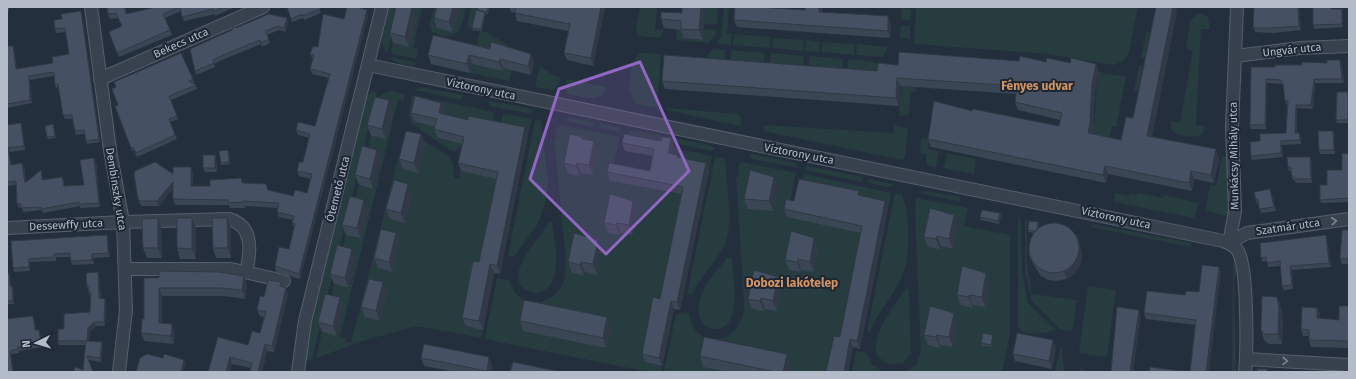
<svg xmlns="http://www.w3.org/2000/svg" width="1356" height="379" font-family="'Fira Sans',sans-serif">
<rect width="100%" height="100%" fill="#242f3e"/>
<g fill="#263c3f">
<path d="M388,7H399L387,54L381,41Z"/>
<path d="M402,7H422L413,48L418,49L416,59L393,54L391,51L393,43L409,47Z"/>
<path d="M434,7H466C462,28 458,44 432,32L429,25Z"/>
<path d="M471,7H479L473,30L467,27Z"/>
<path d="M640,7H657L655,29L663,30L661,37H645L637,35L636,26Z"/>
<path d="M705,7H718L717,25L704,24Z"/>
<path d="M724,7H729L727,34H732L731,45L719,44L718,42L721,37Z"/>
<path d="M916,7H1138L1129,53L1123,61L1114,65L1048,54L914,44Z"/>
<path d="M902,8L911,9V20L901,19Z"/>
<path d="M1199,13L1208,17L1210,29H1201L1196,125L1205,126C1203,142 1187,136 1176,134L1171,129V121L1180,123L1193,50L1186,48L1191,20Z"/>
<path d="M901,26H910V39L900,38Z"/>
<path d="M677,29L685,30L684,38L702,40L703,29L716,30V34L709,43L676,40Z"/>
<path d="M480,31L487,32L516,51L509,81L470,73L472,64L503,71L476,47Z"/>
<path d="M1146,32L1154,34L1149,59L1141,58Z"/>
<path d="M734,34L771,37L770,48L733,45Z"/>
<path d="M773,38L804,40L803,51L772,48Z"/>
<path d="M806,40L820,42L819,52L805,51Z"/>
<path d="M822,42L855,44L854,55L822,52Z"/>
<path d="M857,44L888,47L883,56L881,57L856,55Z"/>
<path d="M713,49L725,50V60L708,58V54Z"/>
<path d="M731,50L765,53L764,63L731,60Z"/>
<path d="M641,53L661,54L657,108L637,104L630,93C628,83 631,57 641,53Z"/>
<path d="M771,53L804,56L803,66L770,63Z"/>
<path d="M810,56L843,59L842,69L809,66Z"/>
<path d="M389,57L416,62L414,66L400,64Z"/>
<path d="M848,59L875,62L878,65V71L848,69Z"/>
<path d="M1139,65L1148,67L1143,93L1134,91Z"/>
<path d="M540,66L555,76L560,77L559,83L553,90L535,87Z"/>
<path d="M1099,72L1126,77L1116,127L1112,126L1109,140L1092,137C1097,114 1094,96 1099,72Z"/>
<path d="M566,79L606,87C603,105 579,96 567,94L565,86Z"/>
<path d="M901,86L917,87L916,92H911L909,115L899,116Z"/>
<path d="M421,87L462,95L461,100L415,90Z"/>
<path d="M371,91L377,93L312,359L305,361L309,328L365,100Z"/>
<path d="M390,91L405,94L404,101L398,100L340,337L346,338L345,342L351,343L403,139L406,136L415,135L448,156L453,163L454,178L459,179L460,171L488,177L503,114L532,119L528,135L511,132L466,326L483,330L481,338L423,327H413L366,340L316,358L322,332L337,336L344,308L329,304L334,284L349,288L356,259L341,255L359,185L373,189L381,161L366,157L371,136L386,139L378,107L381,95Z"/>
<path d="M412,95L494,112L493,119L496,120L494,128H440L438,138L462,144L455,151L450,150L411,123L409,115Z"/>
<path d="M490,101L528,108L533,111L532,114L489,106Z"/>
<path d="M666,108L737,114L741,117V126L666,110Z"/>
<path d="M568,117L594,122L593,127L567,121Z"/>
<path d="M535,120L541,121L548,180L547,198L538,223L514,257L508,256Z"/>
<path d="M600,123L619,127L621,132L599,128Z"/>
<path d="M560,125L620,137L610,181L674,193L672,154L674,148L712,156L709,171L645,362L662,366L661,372H649L485,339L497,278L509,280C512,289 516,297 526,300C542,307 559,296 564,280C568,263 564,243 562,225C560,197 557,169 554,140H556L555,131Z"/>
<path d="M763,125L894,133V125L908,128L905,157L902,160L764,131Z"/>
<path d="M632,130L705,144L716,148L712,151L628,134L629,131Z"/>
<path d="M921,138L930,139L928,149L939,151L936,167L927,165L926,154L920,153Z"/>
<path d="M749,153L796,163L798,168L752,159Z"/>
<path d="M947,153L976,159L974,174L944,168Z"/>
<path d="M1222,156L1228,158L1230,213L1228,216L1210,212L1206,209L1210,185L1216,186Z"/>
<path d="M717,157L724,158L726,167C727,189 734,225 724,246C715,264 700,276 692,295L687,294L715,158Z"/>
<path d="M741,162L796,173L787,217L802,187L804,174L891,193L888,209L843,345L831,372H664L676,314L689,313C693,351 745,348 744,302L736,177H739L738,167Z"/>
<path d="M807,166L863,177L862,182L804,170Z"/>
<path d="M869,179L892,184L893,185L888,187L868,183Z"/>
<path d="M925,191L961,197L960,202L920,193Z"/>
<path d="M895,193L902,195C910,213 911,258 902,276C894,296 878,310 870,332L867,331Z"/>
<path d="M1115,193L1129,196L1130,194L1138,195L1139,193L1163,198L1164,195L1199,203L1194,218L1114,202Z"/>
<path d="M916,198L968,208L964,226L1010,235V335L1002,372H906L917,364L921,351L915,214Z"/>
<path d="M1018,219H1021L1022,272L1028,303L1056,330C1046,333 1025,338 1018,327Z"/>
<path d="M1025,220H1027V265L1032,294L1077,300L1072,331L1060,329L1032,301L1025,271Z"/>
<path d="M549,222L552,223C555,240 564,286 540,292C532,294 525,290 520,284C511,266 540,239 549,222Z"/>
<path d="M1092,224L1191,243L1190,247L1091,227Z"/>
<path d="M728,257L732,259C733,276 743,327 717,329C711,330 705,326 701,321C692,297 713,275 728,257Z"/>
<path d="M1233,258L1237,269L1234,281L1236,372H1232Z"/>
<path d="M1088,286L1116,290L1107,357L1079,353Z"/>
<path d="M907,288L909,289L911,354L902,363L888,364L877,356C870,336 895,304 907,288Z"/>
<path d="M1060,348L1062,349L1064,372H1055Z"/>
<path d="M856,351L867,353L872,364L883,372H852Z"/>
</g>
<g fill="none" stroke-linecap="round" stroke-linejoin="round">
<g stroke="#565f6c" stroke-width="14">
<g id="street">
<path d="M91,7L110,150L123,222L126,310L119,372"/>
<path d="M1235,56L1300,48L1349,46"/>
<path d="M368,65L1223,241C1229,243 1235,246 1238,251C1248,268 1247,350 1245,372"/>
<path d="M100,79L263,7"/>
<path d="M7,228L123,222L229,219C254,226 251,252 246,272"/>
<path d="M1229,243L1235,211L1232,127L1237,7"/>
<path d="M1229,243L1247,233L1349,219"/>
<path d="M126,269H231L284,281"/>
<path d="M1246,359L1349,365"/>
<path d="M298,372L305,321L382,7"/>
</g>
</g>
<use href="#street" stroke="#38414e" stroke-width="12"/>
</g>
<g fill="#3b4654">
<rect x="7" y="7" width="2" height="4"/>
<path d="M107,7H125L127,14L156,7H235L215,16V14L184,21L181,11L165,18L172,35L119,57L109,32L122,26L118,18L110,19L108,14Z"/>
<path d="M287,7H319L321,13L304,20L303,18L292,22Z"/>
<path d="M437,7H459L453,32L437,28L434,18Z"/>
<path d="M489,7L488,14L485,13L482,31L473,30L472,28L478,10Z"/>
<path d="M509,7H605L593,66L567,60L564,53L568,31L517,21L515,13L511,12Z"/>
<path d="M682,7H705L703,40L684,38L681,30L664,28L661,19L682,13Z"/>
<path d="M805,7H822V12L891,24L890,38L737,27L734,20L805,10Z"/>
<path d="M1299,7L1301,30L1274,33L1255,32L1253,28Z"/>
<path d="M1313,7H1332V9H1342L1343,12V27L1314,29L1313,25Z"/>
<path d="M412,8L416,18L409,47L393,43L390,33Z"/>
<path d="M1177,11L1152,136L1219,158L1214,183L1194,179L1192,191L1108,174L1106,183L931,147L928,139L972,111L1059,126L1060,120L1018,110L1015,102L1016,94L900,86L899,106L665,89L662,81L877,71L898,65L1019,61L1096,64L1099,72L1095,91L1093,122L1094,125L1093,134L1121,140L1133,118Z"/>
<path d="M82,15L100,142L87,144L85,134L76,135L72,119H65L63,115L59,87L56,88L55,84L54,76L30,80L32,103L7,108V46L14,49L17,69L53,63L69,54L66,32L56,33L55,29Z"/>
<path d="M368,15L300,279L276,272L275,266L289,249L294,228L292,223L293,220L279,217L277,212L278,208L245,206V208H230L229,205H175L173,199V189L159,206H142L140,204L138,199L173,174L193,172V186H210L241,178L243,183L268,190L293,196L307,193L311,179L299,176L297,171L303,162L309,138L298,135L296,130L315,126L329,78L312,74L310,69L313,59L310,54L318,47L344,19Z"/>
<path d="M287,18L288,22L286,32L279,30L267,35L270,43L262,47L261,44L222,60L214,64L215,67L196,75L195,71L236,28Z"/>
<path d="M490,49L531,54L534,63L531,75L503,68V71L472,64L470,73L431,64L428,55Z"/>
<path d="M1342,64L1344,83H1315L1313,109L1297,108V133H1299L1301,137V144L1282,145L1283,157L1252,160L1251,156L1260,141L1286,133L1287,104H1286L1285,100L1283,86L1282,84L1267,83L1266,129H1251L1250,125L1251,67H1275L1302,65Z"/>
<path d="M193,79L194,83H193L196,85L197,89L171,100L178,119L170,122L177,139L137,157L134,150L132,151L115,106L118,105L116,87Z"/>
<path d="M1349,95V123H1337L1336,120Z"/>
<path d="M441,103L444,111V114L528,135L500,274L494,273L483,330L466,326L462,318L479,262L496,179L461,171L458,163L462,144L438,138L434,129L435,127L414,121L411,113Z"/>
<path d="M393,111L386,139L371,136L367,125Z"/>
<path d="M53,124L56,138L48,139L47,137Z"/>
<path d="M7,125L22,127L25,150L9,152L11,165L22,163L24,167L26,182L41,170L43,179L62,177L64,180V186L84,185L94,158L96,161L100,207L80,208V206L43,213L42,210L23,212L21,207L19,208L17,204L16,185L7,186Z"/>
<path d="M1333,131L1335,135V154H1320L1319,150Z"/>
<path d="M421,134L425,144L418,173L403,169L399,159Z"/>
<path d="M583,139L594,141L597,152L593,175L581,173L580,176L568,174L564,163Z"/>
<path d="M622,143L674,147L672,154L677,155L678,157L709,171L680,310L674,309L662,366L645,362L642,354L660,299L681,194L610,181L607,172L650,171L653,156L625,151Z"/>
<path d="M229,152L230,164L221,165V163Z"/>
<path d="M1349,154V202L1321,203L1320,200L1327,185L1342,170Z"/>
<path d="M215,155L216,159L217,172H205L203,168Z"/>
<path d="M381,160L373,189L359,185L355,175Z"/>
<path d="M1312,161V183H1297L1292,178L1291,171H1289L1288,167Z"/>
<path d="M778,187L773,211L748,209L744,199Z"/>
<path d="M1271,193L1276,211L1261,213L1259,204H1257L1256,200Z"/>
<path d="M412,194L405,223L390,219L386,209Z"/>
<path d="M860,196L888,209L860,349L853,347L848,372H826L840,337L861,233L787,217L784,209L794,201Z"/>
<path d="M368,210L361,238L346,235L342,225Z"/>
<path d="M637,211L633,235L621,233L620,235L608,233L604,223Z"/>
<path d="M1000,213L1001,216L999,224L981,220L980,217Z"/>
<path d="M954,215L958,225L953,249L941,246L940,249L928,247L924,237Z"/>
<path d="M158,218L161,228L162,258H147L143,248Z"/>
<path d="M192,218L196,228V259H180L177,248Z"/>
<path d="M227,218L231,228V258H216L213,248Z"/>
<path d="M1038,222L1039,224L1038,227L1077,235L1082,253L1081,264L1075,273L1067,279L1056,281L1048,280L1041,276L1032,262L1029,255L1034,233L1028,232V230Z"/>
<path d="M1349,230V264H1342L1340,258Z"/>
<path d="M396,233L399,243L392,272L378,268L374,258Z"/>
<path d="M107,235L108,239L110,257L93,258L94,264L72,265L70,257H56V261L30,262V271L14,272L13,268L11,241Z"/>
<path d="M1327,239L1331,267L1292,270L1293,289L1284,290L1282,286L1281,266L1268,267L1267,261L1263,262L1261,258Z"/>
<path d="M818,248L814,272L801,270V272L789,270L785,260Z"/>
<path d="M601,251L597,275L585,272L584,275L572,273L568,262Z"/>
<path d="M356,259L349,288L334,284L330,274Z"/>
<path d="M1219,267L1221,273L1190,372L1195,325L1146,319L1144,313L1185,295L1199,292Z"/>
<path d="M7,273H9L10,277L11,286L14,290V304H7Z"/>
<path d="M986,273L990,283L985,307L973,305V308L960,305L957,295Z"/>
<path d="M99,276L101,298L105,299L106,303L105,326H96L90,332L89,341L103,346L101,362L89,360L83,370L86,345H59L58,341L64,329L90,312V296L87,287Z"/>
<path d="M144,278L247,284L245,299L224,296H162V323L175,332L174,344L144,341L141,333L144,319Z"/>
<path d="M283,287L288,294L274,352L267,351L262,372H250L251,368L232,364L230,372H208L248,345L260,333L264,317L260,316L257,310L264,297Z"/>
<path d="M781,287L777,311L765,309L764,311L752,309L748,299Z"/>
<path d="M387,292L380,321L365,317L361,307Z"/>
<path d="M1277,297L1281,307L1283,318L1282,344H1269L1264,340L1261,330Z"/>
<path d="M1349,306V348L1311,347L1309,340V336H1303L1301,329L1317,308L1320,314L1319,319L1339,320Z"/>
<path d="M344,308L337,336L322,332L318,322Z"/>
<path d="M7,319H34L36,330L40,333L42,347L19,351V353L11,354L7,372Z"/>
<path d="M520,321L611,327L606,348L523,331Z"/>
<path d="M957,323L953,347L940,345V348L928,345L924,335Z"/>
<path d="M993,335V337L991,347L982,345L981,343Z"/>
<path d="M1056,348L1052,369L1015,361L1013,354Z"/>
<path d="M700,356L790,364L789,372H729L703,367Z"/>
<path d="M421,358L492,364L491,372H456L424,366Z"/>
</g>
<g fill="#303945">
<path d="M453,7H459L453,32L449,22Z"/>
<path d="M601,7H605L593,66L591,58Z"/>
<path d="M701,7H705L703,40L699,30Z"/>
<path d="M819,7H822L821,19L819,12Z"/>
<path d="M1173,7H1176L1177,11L1150,144L1147,136Z"/>
<path d="M1298,7H1299L1301,30L1299,26Z"/>
<path d="M412,8L416,18L409,47L405,37Z"/>
<path d="M1342,9L1343,12V27L1342,24Z"/>
<path d="M367,10L368,15L300,279L299,274Z"/>
<path d="M81,11L82,15L100,142L99,139Z"/>
<path d="M485,12L486,14L482,31L481,29Z"/>
<path d="M888,16L891,24L890,38L888,31Z"/>
<path d="M287,18L288,22L286,32L284,28Z"/>
<path d="M13,46L14,49L18,72L16,69Z"/>
<path d="M531,54L534,63L531,75L528,66Z"/>
<path d="M469,55L472,64L470,73L467,64Z"/>
<path d="M500,59L503,68V71L499,62Z"/>
<path d="M1340,60L1342,64L1344,83L1342,79Z"/>
<path d="M1096,64L1099,72L1095,91L1093,122L1094,125L1091,141L1088,133L1090,117L1092,83Z"/>
<path d="M29,76L30,80L32,103L30,100Z"/>
<path d="M897,78L900,86L899,106L896,98Z"/>
<path d="M1266,79L1267,83L1266,129L1265,125Z"/>
<path d="M1314,79L1315,83L1313,109L1311,105Z"/>
<path d="M1348,92L1349,95V123L1348,120Z"/>
<path d="M389,100L393,111L386,139L382,129Z"/>
<path d="M441,103L444,111L442,122L439,113Z"/>
<path d="M1296,105L1297,108V137L1295,133Z"/>
<path d="M21,123L22,127L25,150L24,146Z"/>
<path d="M525,127L528,135L500,274L497,266Z"/>
<path d="M1333,131L1335,135V154L1334,150Z"/>
<path d="M1299,133L1301,137V144L1300,140Z"/>
<path d="M421,134L425,144L418,173L414,163Z"/>
<path d="M671,138L674,147L671,161L668,153Z"/>
<path d="M594,141L597,152L593,175L589,165Z"/>
<path d="M1281,141L1282,145L1283,157L1281,153Z"/>
<path d="M1216,149L1219,158L1214,183L1211,175Z"/>
<path d="M377,150L381,160L373,189L370,179Z"/>
<path d="M215,155L216,159L217,172L215,168Z"/>
<path d="M1310,157L1312,161V183L1311,179Z"/>
<path d="M94,158L96,161L100,207L99,203Z"/>
<path d="M22,163L24,167L27,187L25,183Z"/>
<path d="M577,163L581,173L580,176L576,166Z"/>
<path d="M706,163L709,171L680,310L677,302Z"/>
<path d="M1105,166L1108,174L1106,183L1103,175Z"/>
<path d="M191,167L193,172V191L191,186Z"/>
<path d="M1191,171L1194,179L1192,191L1189,183Z"/>
<path d="M774,177L778,187L773,211L769,201Z"/>
<path d="M173,182L175,187L159,206L157,201Z"/>
<path d="M408,184L412,194L405,223L401,213Z"/>
<path d="M364,200L368,210L361,238L357,228Z"/>
<path d="M633,201L637,211L633,235L629,225Z"/>
<path d="M885,201L888,209L860,349L857,341Z"/>
<path d="M1000,213L1001,216L999,224L998,221Z"/>
<path d="M954,215L958,225L953,249L949,239Z"/>
<path d="M158,218L161,228L162,258L158,248Z"/>
<path d="M192,218L196,228V259L192,249Z"/>
<path d="M227,218L231,228V258L228,248Z"/>
<path d="M617,223L621,233L620,235L616,225Z"/>
<path d="M396,233L399,243L392,272L389,262Z"/>
<path d="M107,235L108,239L110,257L108,253Z"/>
<path d="M1077,235L1082,253L1081,264L1075,273L1067,279L1064,272Z"/>
<path d="M1326,235L1327,239L1331,267L1329,263Z"/>
<path d="M937,236L941,246L940,249L936,239Z"/>
<path d="M814,238L818,248L814,272L810,262Z"/>
<path d="M598,240L601,251L597,275L593,264Z"/>
<path d="M352,249L356,259L349,288L345,278Z"/>
<path d="M92,254L93,258L94,264L92,260Z"/>
<path d="M29,259L30,262V271L29,267Z"/>
<path d="M798,259L801,270V272L797,262Z"/>
<path d="M581,262L585,272L584,275L580,265Z"/>
<path d="M490,264L494,273L483,330L479,321Z"/>
<path d="M1290,266L1292,270L1293,289L1292,285Z"/>
<path d="M1219,267L1221,273L1209,372H1206Z"/>
<path d="M98,272L99,276L101,303L99,298Z"/>
<path d="M9,273L10,277L11,290L10,286Z"/>
<path d="M986,273L990,283L985,307L982,297Z"/>
<path d="M244,276L247,284L245,299L242,290Z"/>
<path d="M778,277L781,287L777,311L773,301Z"/>
<path d="M383,282L387,292L380,321L376,311Z"/>
<path d="M12,286L14,290V304L13,301Z"/>
<path d="M159,288L162,296V331L159,323Z"/>
<path d="M286,288L288,294L274,352L272,346Z"/>
<path d="M969,295L973,305V308L969,297Z"/>
<path d="M340,297L344,308L337,336L333,326Z"/>
<path d="M1277,297L1281,307L1283,318L1282,344L1278,334Z"/>
<path d="M761,298L765,309L764,311L760,301Z"/>
<path d="M105,299L106,303L105,326L104,322Z"/>
<path d="M671,301L674,309L662,366L659,358Z"/>
<path d="M1317,308L1320,314L1319,325L1317,318Z"/>
<path d="M1139,310L1141,316L1133,372H1130Z"/>
<path d="M954,313L957,323L953,347L949,337Z"/>
<path d="M33,316L34,319L36,333L35,330Z"/>
<path d="M607,317L611,327L606,348L603,338Z"/>
<path d="M94,322L96,326L90,332L89,345L87,341L88,328Z"/>
<path d="M172,324L175,332L174,344L171,336Z"/>
<path d="M937,335L940,345V348L936,337Z"/>
<path d="M850,339L853,347L848,372H844Z"/>
<path d="M1053,340L1056,348L1052,369L1049,361Z"/>
<path d="M102,342L103,346L101,362L100,358Z"/>
<path d="M265,344L267,351L262,372H258Z"/>
<path d="M10,351L11,354L14,372H13Z"/>
<path d="M787,354L790,364L789,372H783Z"/>
<path d="M230,357L232,364L230,372H226Z"/>
<path d="M489,357L492,364L491,372H487Z"/>
<path d="M184,360L186,364L183,372H181Z"/>
</g>
<g fill="#455162" stroke="#303945">
<path d="M107,7H124L126,14L156,7H179L163,14L170,30L117,53L109,32L122,26L116,13L108,14Z"/>
<path d="M180,7H223L214,11L213,9L182,17Z"/>
<path d="M287,7H319L320,9L302,16L301,14L291,19Z"/>
<path d="M347,7H356L367,10L299,274L275,266L279,247L289,249L295,224L292,223L294,216L277,212L279,203L243,201V202L229,203L228,200L173,199V182L157,201H140L138,199L134,174L135,171L155,162L173,174V167H191V186H210V180L241,178L242,183L266,184L268,190L293,196L295,190L307,193L312,174L297,171L299,162H303L310,134L296,130L298,122L315,126L330,74L310,69L314,55L310,54L313,46L318,47L323,14L344,19Z"/>
<path d="M396,7H408L412,8L405,37L390,33Z"/>
<path d="M437,7H453L449,22L434,18Z"/>
<path d="M478,7H488L487,12L478,10Z"/>
<path d="M516,7H601L591,58L564,53L570,24L515,13Z"/>
<path d="M682,7H701L699,30L681,29V21L661,19V12L682,13Z"/>
<path d="M735,7H757L805,10V7H819V12L888,16V31L734,20Z"/>
<path d="M1156,7H1173L1147,136L1216,149L1211,175L1191,171L1189,183L1105,166L1103,175L928,139L934,101L972,111L973,109L1059,126L1062,113L1015,102L1017,86L897,78L896,98L662,81L664,55L877,71L878,63L898,65L899,52L1019,61L1020,56L1046,62L1047,58L1070,63L1071,58L1096,64L1092,83L1090,117H1091L1088,133L1121,140L1126,117L1133,118Z"/>
<path d="M1254,7H1298L1299,26L1272,28H1253Z"/>
<path d="M1313,7H1331V9H1342V24L1313,25Z"/>
<path d="M476,10L485,12L481,29L472,28Z"/>
<path d="M81,11L99,139L86,141L84,130L75,131L72,115H63L58,84H55L54,72L29,76L30,100L7,104V46H13L16,69L53,63L52,57L69,54L65,28L55,29L54,20L62,19L61,14Z"/>
<path d="M269,14L287,18L284,28L278,26L265,31L269,39L261,43L260,40L221,56L213,60L214,63L195,71L190,49L232,30L233,27L236,28Z"/>
<path d="M433,35L490,49L491,42L531,54L528,66L500,59L499,62L469,55L467,64L428,55Z"/>
<path d="M181,53L193,79L189,81L196,85L169,96L177,116L169,119L175,135L136,153L133,147L131,148L115,106L118,105L113,92L112,89L116,87L114,82Z"/>
<path d="M1327,60H1340L1342,79H1314L1311,105H1296L1295,133H1299L1300,140L1281,141V153L1251,156L1250,142L1260,141V134L1286,133L1288,101L1285,100L1283,83L1281,82V80L1266,79L1265,125H1250L1251,67H1275V65H1302V62L1327,63Z"/>
<path d="M1337,92H1348V120H1336Z"/>
<path d="M415,96L441,103L439,113L468,120V116L525,127L497,266L490,264L479,321L462,318L473,261L479,262L498,172L458,163L464,137L434,129L437,119L411,113Z"/>
<path d="M375,97L389,100L382,129L367,125Z"/>
<path d="M21,123L24,146L8,148L11,165L22,163L25,183L41,170L42,180L62,177L64,186L84,185L80,160L94,158L99,203L79,204V202L41,209V207L21,208V204H17L16,181L7,182V125Z"/>
<path d="M53,124L55,136L47,137L45,126Z"/>
<path d="M406,131L421,134L414,163L399,159Z"/>
<path d="M1318,131H1333L1334,150H1319Z"/>
<path d="M570,134L582,137V139L594,141L589,165L577,163L576,166L564,163Z"/>
<path d="M624,134L661,141L662,137L671,138L668,153L677,155V157L706,163L677,302L671,301L659,358L642,354L653,297L660,299L683,187L607,172L609,163L650,171L654,149L622,143Z"/>
<path d="M362,146L377,150L370,179L355,175Z"/>
<path d="M228,150L229,162L221,163L219,151Z"/>
<path d="M1342,153L1349,154V198L1320,200V185H1327V170H1342Z"/>
<rect x="203" y="155" width="12" height="13"/>
<path d="M1287,157H1310L1311,179H1296L1291,174V167H1288Z"/>
<path d="M750,170L774,177L769,201L744,199Z"/>
<path d="M799,179L859,191L858,195L885,201L857,341L850,339L844,372H826L834,336L840,337L862,226L784,209L786,199L794,201Z"/>
<path d="M394,180L408,184L401,213L386,209Z"/>
<path d="M1270,189L1274,207L1259,209L1258,199L1256,200L1254,192Z"/>
<path d="M610,194L633,201L629,225L617,223L616,225L604,223Z"/>
<path d="M350,196L364,200L357,228L342,225Z"/>
<path d="M930,208L954,215L949,239L937,236L936,239L924,237Z"/>
<path d="M982,210L1000,213L998,221L980,217Z"/>
<path d="M158,218V248H143L142,219Z"/>
<path d="M177,218H192V249L177,248Z"/>
<path d="M212,218H227L228,248H213Z"/>
<path d="M1029,221L1038,222L1037,229L1035,231L1028,230Z"/>
<circle cx="1054" cy="248" r="25"/>
<path d="M381,229L396,233L389,262L374,258Z"/>
<path d="M1342,230H1349V259L1340,258Z"/>
<path d="M791,231L814,238L810,262L798,259L797,262L785,260Z"/>
<path d="M574,233L598,240L593,264L581,262L580,265L568,262Z"/>
<path d="M107,235L108,253L92,254V260L71,261L70,253L54,254V257L29,259V267L13,268L11,241Z"/>
<path d="M1326,235L1329,263L1290,266L1292,285L1282,286L1280,261L1267,263L1266,257L1261,258L1260,243Z"/>
<path d="M337,245L352,249L345,278L330,274Z"/>
<path d="M1202,265L1219,267L1206,372H1149L1150,367L1190,372L1196,320L1144,313L1147,291L1185,295L1186,291L1199,292Z"/>
<path d="M962,266L986,273L982,297L969,295V297L957,295Z"/>
<path d="M754,270L778,277L773,301L761,298L760,301L748,299Z"/>
<path d="M159,271L219,272L244,276L242,290L221,288H159V323L172,324L171,336L141,333L142,319H144V278H159Z"/>
<path d="M98,272L99,298L105,299L104,322H94L88,328L87,341L102,342L100,358L87,356L93,372H74L75,367L83,370L86,341H58V329H64V314L90,312L91,292H89L88,286L87,287L86,273Z"/>
<path d="M7,273H9L10,286H12L13,301H7Z"/>
<path d="M369,279L383,282L376,311L361,307Z"/>
<path d="M268,280L281,282L280,286L286,288L272,346L265,344L258,372H250L252,363L230,357L226,372H208L218,337L248,345L252,331L260,333L266,312L257,310L260,296L264,297Z"/>
<path d="M325,294L340,297L333,326L318,322Z"/>
<path d="M1262,296L1277,297L1279,308L1278,334H1265L1261,330Z"/>
<path d="M524,300L607,317L603,338L520,321Z"/>
<path d="M930,306L954,313L949,337L937,335L936,337L924,335Z"/>
<path d="M1339,306H1349V341L1309,340V330L1301,329L1302,307L1317,308V318L1339,320Z"/>
<path d="M1117,307L1139,310L1130,372H1111Z"/>
<path d="M33,316L35,330H39L41,343L18,347V349L10,351L13,372H7V319Z"/>
<path d="M983,333L993,335L991,345L981,343Z"/>
<path d="M1017,333L1053,340L1049,361L1013,354Z"/>
<path d="M704,337L787,354L783,372H775L700,356Z"/>
<path d="M424,344L489,357L487,371L421,358Z"/>
<path d="M147,354L163,358L164,354L184,360L181,372H136L140,358Z"/>
<path d="M513,362L561,372H510Z"/>
<rect x="1257" y="369" width="10" height="3"/>
<path d="M1080,370L1094,372H1080Z"/>
</g>
<defs><path id="oneway-chevron" d="M-2-3.5L2.5 0L-2 3.5" fill="none" stroke-width="1.6" stroke-linecap="round" stroke-linejoin="round"/></defs>
<g stroke="#7c8592">
<use href="#oneway-chevron" transform="translate(1334 221) rotate(-6)"/>
<use href="#oneway-chevron" transform="translate(1285 361) rotate(3)"/>
</g>
<path fill="#9266c3" fill-opacity="0.2" stroke="#9266c3" stroke-width="3" stroke-linejoin="round" d="M640,62L689,171L606,254L530,179L559,89Z"/>
<g text-anchor="middle" dominant-baseline="central" stroke-width="4" stroke-linejoin="round" paint-order="stroke">
<g font-size="11" fill="#b4bcc9" stroke="#1d2633">
<text transform="translate(181 43) rotate(-24)">Bekecs utca</text>
<text transform="translate(1292 50) rotate(-6)">Ungvár utca</text>
<text transform="translate(481 89) rotate(12)">Víztorony utca</text>
<text transform="translate(799 154) rotate(11)">Víztorony utca</text>
<text transform="translate(1234 156) rotate(-91)">Munkácsy Mihály utca</text>
<text transform="translate(116 189) rotate(81)">Dembinszky utca</text>
<text transform="translate(338 189) rotate(-76)">Ótemető utca</text>
<text transform="translate(1116 218) rotate(12)">Víztorony utca</text>
<text transform="translate(66 225) rotate(-3)">Dessewffy utca</text>
<text transform="translate(1288 227) rotate(-8)">Szatmár utca</text>
</g>
<g font-size="12" font-weight="bold" fill="#d59563" stroke="#1d2633">
<text x="1037" y="86">Fényes udvar</text>
<text x="792" y="283">Dobozi lakótelep</text>
</g>
</g>
<rect width="1356" height="379" fill="none" stroke="#b4bcc9" stroke-width="16"/>
<g transform="translate(36 343) rotate(265)" stroke="#1d2633" stroke-width="3" paint-order="stroke">
<path d="M0-3L7 15L0 10L-7 15Z" fill="#b4bcc9"/>
<text y="-6" font-size="11" font-weight="bold" text-anchor="middle" fill="#b4bcc9">N</text>
</g>
</svg>
